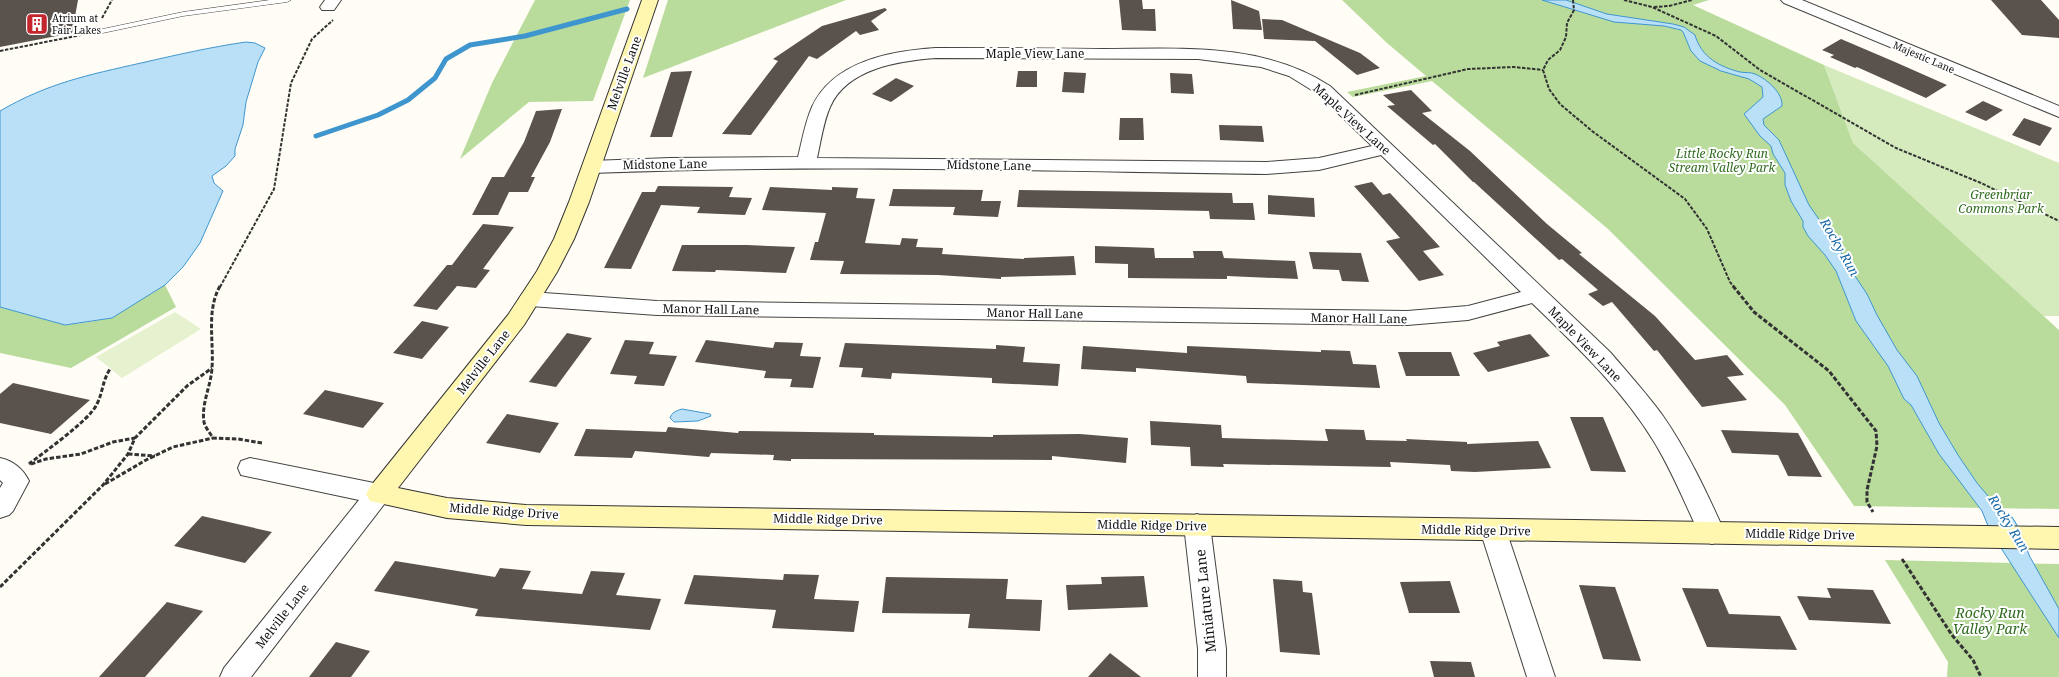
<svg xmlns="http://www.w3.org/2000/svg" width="2059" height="677" font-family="'Noto Serif',serif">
<rect width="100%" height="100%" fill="#fffdf5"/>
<path fill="#d5ebbd" d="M1824,65L2059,163V316H2043L1853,143Z"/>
<g fill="#b9dc9c">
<path d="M535,0H630L593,101L529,102L460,159L492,83Z"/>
<path d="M668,0H846L643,78Z"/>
<path d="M1342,0H1709L1693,5L1824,65L1853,143L2059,330V509L1854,506L1785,405L1608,229L1432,81L1353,97L1347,92L1426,76L1387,43Z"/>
<path d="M165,285L176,307L71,368L0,353V307L65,325L89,322L112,318Z"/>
<path d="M1885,560L2059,564V677H1947L1948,662Z"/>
</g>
<path fill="#e6f2cf" d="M175,312L201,329L122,378L96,357Z"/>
<g fill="#b9e0f7" stroke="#3f96cf">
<path d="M1542,0H1566L1607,14L1673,24L1684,27L1695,35C1701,57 1720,67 1740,72C1745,73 1751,72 1755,74C1767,79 1783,93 1782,106L1763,119L1764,125L1779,140L1809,205L1839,248L1845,261L1867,294L1877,315L1897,350L1917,376L1939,423L1958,455L1977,483L1994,503L2012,517L2017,525L2030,557L2059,609V638L1990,531L1982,511L1939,454L1911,405L1904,399L1888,366L1856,321L1836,271L1825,255L1808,236L1803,227V221L1791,201L1785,185V173L1773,154L1771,146L1760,136L1744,114L1763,97L1762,87L1749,79L1721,71L1700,61L1691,51L1683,32L1681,30L1664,26L1614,22Z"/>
<path d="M246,42L255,43L265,48L258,62L246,102L243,125L235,149V156L226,166L212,176L214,183L223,191L200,243L183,267L165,285L112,318L65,325L0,307V111C48,83 88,75 141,63C176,55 211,47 246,42Z"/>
<path d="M682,409L710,414L711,416L698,421L674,422L670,418C672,412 676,411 682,409Z"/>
</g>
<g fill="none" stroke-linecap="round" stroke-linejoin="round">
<path stroke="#3f96cf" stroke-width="5" d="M316,136L378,115L408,100L435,78L446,59L470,45L525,36L627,9"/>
</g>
<g fill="#5a524d">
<path d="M0,0H78L72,33L0,47Z"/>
<path d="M1119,0H1142L1143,9H1155L1156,31L1122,30Z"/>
<path d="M1231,0L1259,11L1262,30L1233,29Z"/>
<path d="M1991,0H2041L2059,20V38L2022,35Z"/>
<path d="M885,8L887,10L871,21L879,30L860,35L856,31L817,59L809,56L751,135L722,134L778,61L773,59L822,26Z"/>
<path d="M1262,19L1282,20L1360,53L1380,68L1357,75L1315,41L1264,39Z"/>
<path d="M1841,39L1895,62L1947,85L1926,98L1857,67L1855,68L1830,57L1834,55L1822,50Z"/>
<path d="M692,71L672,137H650L671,72Z"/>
<path d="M1018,71H1037V87H1016Z"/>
<path d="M1064,72L1086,73L1084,93L1062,92Z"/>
<path d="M1170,73L1192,74L1194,94L1171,93Z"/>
<path d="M896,78L914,86L891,102L872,94Z"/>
<path d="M1411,90L1432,111L1422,113L1470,151L1547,224L1582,253L1579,254L1655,316L1695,360L1727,355L1744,375L1727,377L1747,400L1702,407L1657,350L1654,351L1612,302L1603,306L1588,294L1598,290L1562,259L1559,260L1474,182H1473L1435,144L1433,145L1387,106L1395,105L1383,95Z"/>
<path d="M1983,101L2003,110L1986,121L1965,112Z"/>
<path d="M562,109L550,142L531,177H535L528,192H509L498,215H472L492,177H504L524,142L536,111Z"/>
<path d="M1120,118H1143L1144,140H1119Z"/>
<path d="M2024,118L2052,128L2040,146L2012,135Z"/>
<path d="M1219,125L1262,126L1264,142L1220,140Z"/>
<path d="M1372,182L1383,195L1390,193L1440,247L1423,251L1444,275L1419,281L1386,241L1400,238L1354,186Z"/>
<path d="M658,186L733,187L729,197L752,198L745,215L697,213L700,207L661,205L631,269L604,268L642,192H655Z"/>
<path d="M770,187L832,190V187L858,188L856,198L875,199L865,243L900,245L902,238L918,239L916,247L943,248L942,254L1024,259V258L1074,256L1076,275L1001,277V279L938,275L840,274L844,261L810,260L815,242H818L826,213L762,210Z"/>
<path d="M893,189L983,190L981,201H1001L998,217L953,215L955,207L889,206Z"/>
<path d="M1019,190L1232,193L1233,203H1253L1255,220L1210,219L1209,211L1017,207Z"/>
<path d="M1268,195L1314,198L1315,217L1268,214Z"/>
<path d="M483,224L514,227L483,269L490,270L476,288L457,286L437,310L413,306L447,265H452Z"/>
<path d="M682,245H747L795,247L786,273L716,270L715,272L672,271Z"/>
<path d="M1095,246L1154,248L1155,258H1194L1193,251H1222L1224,258L1295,261L1298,279L1227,276V279L1128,278V264L1095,263Z"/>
<path d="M1309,252L1361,253L1369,282L1342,281L1339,270L1313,269Z"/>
<path d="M422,321L449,327L422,359L393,353Z"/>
<path d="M567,333L592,338L556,387L529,382Z"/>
<path d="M1530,334L1550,356L1488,372L1473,353L1500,346L1497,342Z"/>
<path d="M625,340L654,342L649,354L677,356L664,386L634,384L637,376L610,374Z"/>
<path d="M706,340L773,348L775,342L803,343L800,356L821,357L813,388L790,387L792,379L764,378L766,371L695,362Z"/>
<path d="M845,343L996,349V345L1025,347L1023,362L1060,364L1058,386L992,383V378L892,373L891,379L861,377L863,368L839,367Z"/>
<path d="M1083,346L1187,353V346L1321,352V350L1350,351L1353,364L1376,365L1380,388L1247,383L1246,376L1136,368V372L1081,369Z"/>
<path d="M1398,352H1451L1460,376H1406Z"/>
<path d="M13,383L90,400L51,434L0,423V394Z"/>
<path d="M325,390L384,403L363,428L303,414Z"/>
<path d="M507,414L559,423L540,453L486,443Z"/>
<path d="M1570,417H1603L1626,472L1591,471Z"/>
<path d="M1150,421L1221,425L1222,438L1328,441L1325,429L1364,430L1366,440L1407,441L1406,439L1467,442V444L1538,441L1551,468L1475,472L1451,471L1450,465L1390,462L1391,467L1223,464L1224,467L1191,466L1190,447L1151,445Z"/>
<path d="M668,427L738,433L739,431L874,433V435L993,437V435L1080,434L1128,438L1126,463L1052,456V460L791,459V461L773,460L774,455L711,453L709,457L635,451L632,458L574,456L586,429L666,432Z"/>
<path d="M1721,430L1798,433L1822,477L1788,476L1778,455L1732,453Z"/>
<path d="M202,516L272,532L245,563L174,546Z"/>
<path d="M395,561L495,577L500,568L531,571L522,589L582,594L591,571L625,573L616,595L661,599L650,630L475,616L478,609L374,591Z"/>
<path d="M784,574L819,575L814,599L859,601L854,632L772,628L776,610L684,604L694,575L783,580Z"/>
<path d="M1144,576L1148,607L1068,610L1066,585L1102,584L1101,577Z"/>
<path d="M886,577L1008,579L1006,599L1042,600L1040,631L968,628L970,614L882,613Z"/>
<path d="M1273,579L1302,581L1303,592L1312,593L1320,655L1280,652Z"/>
<path d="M1450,581L1460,613H1409L1400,582Z"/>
<path d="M1579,585L1615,587L1641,661L1603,659Z"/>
<path d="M1682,588L1718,589L1729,614L1780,616L1797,650L1707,647Z"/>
<path d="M1827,588L1873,590L1891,624L1809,620L1797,596L1831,598Z"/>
<path d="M167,602L203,611L145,677H99Z"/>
<path d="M336,642L370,651L351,677H309Z"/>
<path d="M1110,653L1141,677H1088Z"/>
<path d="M1430,661L1471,662L1475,677H1434Z"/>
</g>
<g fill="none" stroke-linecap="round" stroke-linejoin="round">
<g stroke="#444" stroke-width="1">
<path id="lane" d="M270,0H291L287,2L183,16L98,34L94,32L98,30L183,12Z"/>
</g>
<g stroke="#444" stroke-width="2">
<g id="street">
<path d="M325,0H341L334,10H322L320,7Z"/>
<path d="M1781,0H1802L2059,106V117L1784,3Z"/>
<path d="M936,48C992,48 1047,48 1103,49C1180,49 1263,42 1330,86L1610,352C1628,373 1647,394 1663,416C1688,452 1707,493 1725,533L1721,541L1712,544L1703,541C1686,507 1673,472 1653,440C1621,388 1576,346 1532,303L1468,320L1407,325L657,315L530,306L522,304L519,299L522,294L530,292L657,301L1407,311L1468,306L1521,292L1381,155L1319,170L1267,174C1042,171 816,164 591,173L584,171L582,167L584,163L591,161L670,158L798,157C802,141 805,123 812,107C833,61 891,51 936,48ZM936,58L1198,59L1261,67L1289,76L1318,94L1372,146L1319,158L1267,162L817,158C821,141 823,123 830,107C847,68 899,61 936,58Z"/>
<path d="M0,458C14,461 23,469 29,481L13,511L9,515L0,518V488L3,483L0,480Z"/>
<path d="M250,458L379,484L388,487L392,494L251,677H220L224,668L359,500L241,475L238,468L241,461Z"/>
<path d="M1197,514L1206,518L1210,525L1226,649V677H1198V649L1184,525L1188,518Z"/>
<path d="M1493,519L1502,522L1506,530L1555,677H1527L1480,530L1484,522Z"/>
</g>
</g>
<g stroke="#333" stroke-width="2">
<path id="secondary" d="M642,0H658L589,202L574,239L557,272L524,325L398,488L447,498L526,505L2059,527V549L526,525L447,518L370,501L366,494L370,487L508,315L537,271L554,239L569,202Z"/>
</g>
<g stroke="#333" stroke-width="2" stroke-dasharray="3.5 1.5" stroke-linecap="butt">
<path d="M1573,0L1574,10L1567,23L1566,37L1560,50L1548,60L1543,70L1549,89L1560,104L1592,131L1685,199L1707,229L1730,282L1734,287"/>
<path d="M1624,0L1652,7L1716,36L1760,70L1896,148L1981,183L2059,221"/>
<path d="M1654,7L1669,6L1692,0"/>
<path d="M102,18L112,0"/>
<path d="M0,51L86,34"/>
<path d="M1355,95L1468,69L1514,67L1543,70"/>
<path d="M220,287L274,189L291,83L312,39L333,20"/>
</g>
<g stroke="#333" stroke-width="3" stroke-dasharray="4.5 2" stroke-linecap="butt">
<path d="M220,286C206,311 214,341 212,368C211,386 201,404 204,422C205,427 210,433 213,438L238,439L262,443"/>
<path d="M1733,286L1754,312L1829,371L1876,431L1877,446L1867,490V502L1873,512"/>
<path d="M128,454L155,456"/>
<path d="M29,464C44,452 90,420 97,404C103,392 102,382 110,369"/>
<path d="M31,464L46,459L81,454L113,442L135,438"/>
<path d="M105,484L146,460L173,447L213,438"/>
<path d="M1902,559L1952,635L1973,660L1981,677"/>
<path d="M0,587L103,485L128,454L135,438L187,386L212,368"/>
</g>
<use href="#lane" fill="#fff" fill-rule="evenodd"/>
<use href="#street" fill="#fff" fill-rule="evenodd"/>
<use href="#secondary" fill="#fff6b0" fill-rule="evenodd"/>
</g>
<defs>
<g id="building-square" transform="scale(1.15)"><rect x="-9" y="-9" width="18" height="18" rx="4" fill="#c4262e" stroke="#fff"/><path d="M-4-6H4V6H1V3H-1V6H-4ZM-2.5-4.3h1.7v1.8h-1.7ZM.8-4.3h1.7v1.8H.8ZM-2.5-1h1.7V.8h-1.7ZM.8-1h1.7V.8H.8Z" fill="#fff"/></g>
</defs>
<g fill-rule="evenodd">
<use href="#building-square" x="37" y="24"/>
</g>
<g text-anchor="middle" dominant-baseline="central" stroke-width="4" stroke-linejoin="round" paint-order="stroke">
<g font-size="10" fill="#111" stroke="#fff" text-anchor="start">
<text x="52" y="18">Atrium at<tspan x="52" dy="12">Fair Lakes</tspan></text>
</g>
<g font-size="10" fill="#111" stroke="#fff">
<text transform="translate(1924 57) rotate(23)">Majestic Lane</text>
</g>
<g font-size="12" fill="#111" stroke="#fff">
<text x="1035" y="53">Maple View Lane</text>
<text transform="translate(624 73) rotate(-70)">Melville Lane</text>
<text transform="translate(1352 119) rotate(42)">Maple View Lane</text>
<text transform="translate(665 164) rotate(-1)">Midstone Lane</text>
<text transform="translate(989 165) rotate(1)">Midstone Lane</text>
<text transform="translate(711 309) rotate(1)">Manor Hall Lane</text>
<text transform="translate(1035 313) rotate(1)">Manor Hall Lane</text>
<text transform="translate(1359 318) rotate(1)">Manor Hall Lane</text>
<text transform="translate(1585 344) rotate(46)">Maple View Lane</text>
<text transform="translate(483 362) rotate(-52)">Melville Lane</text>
<text transform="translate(504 511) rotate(4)">Middle Ridge Drive</text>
<text transform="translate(828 519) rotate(1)">Middle Ridge Drive</text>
<text transform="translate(1152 525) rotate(1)">Middle Ridge Drive</text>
<text transform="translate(1476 530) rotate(1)">Middle Ridge Drive</text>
<text transform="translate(1800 534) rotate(1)">Middle Ridge Drive</text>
<text transform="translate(282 616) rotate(-52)">Melville Lane</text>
</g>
<g font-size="12" font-style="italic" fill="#2f6b1f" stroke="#fff">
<text x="1722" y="153">Little Rocky Run<tspan x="1722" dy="14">Stream Valley Park</tspan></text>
<text x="2001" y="194">Greenbriar<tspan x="2001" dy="14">Commons Park</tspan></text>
</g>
<g font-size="13" font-style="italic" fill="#1768a6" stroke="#fff">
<text transform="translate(1840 247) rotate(60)">Rocky Run</text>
<text transform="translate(2009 523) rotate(58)">Rocky Run</text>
</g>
<g font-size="14" fill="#111" stroke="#fff">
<text transform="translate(1205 601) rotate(-96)">Miniature Lane</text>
</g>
<g font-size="14" font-style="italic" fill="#2f6b1f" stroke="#fff">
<text x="1990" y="612">Rocky Run<tspan x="1990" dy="16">Valley Park</tspan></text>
</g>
</g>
</svg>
